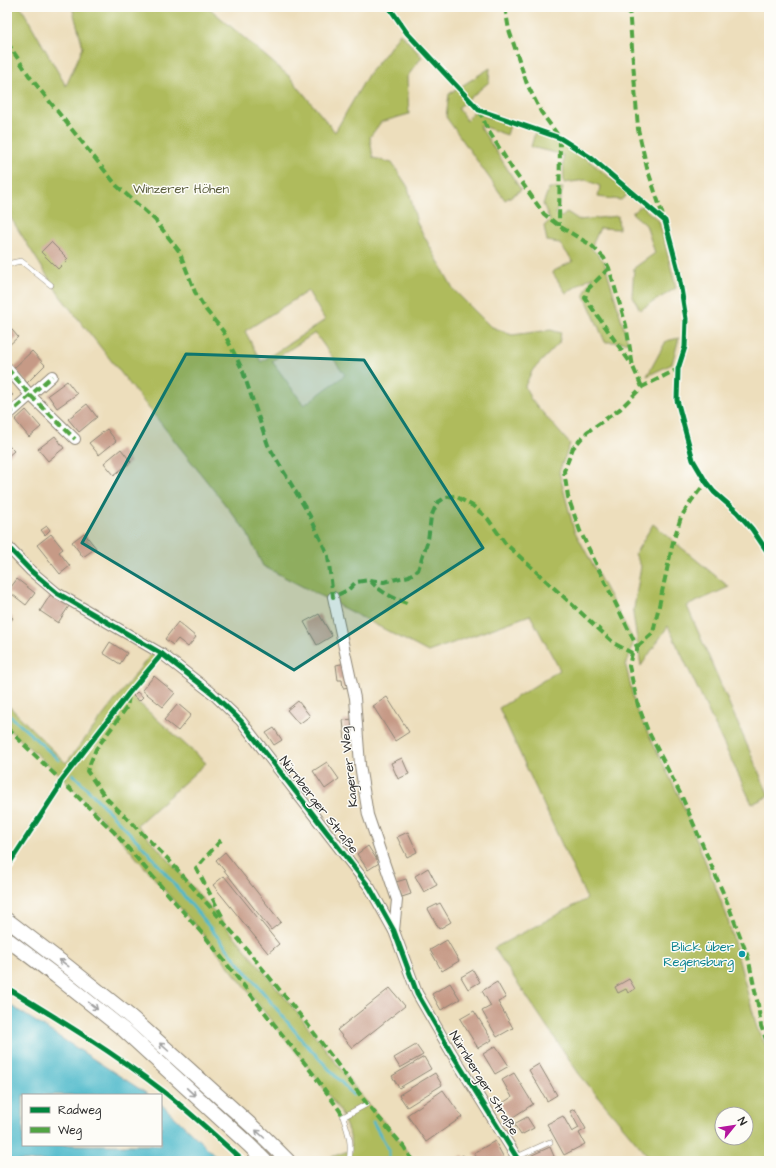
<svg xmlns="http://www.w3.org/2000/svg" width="776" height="1168" font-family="'Architects Daughter',sans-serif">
<rect width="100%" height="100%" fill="#fdfcf7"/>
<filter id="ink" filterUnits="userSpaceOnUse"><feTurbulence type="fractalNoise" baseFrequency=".025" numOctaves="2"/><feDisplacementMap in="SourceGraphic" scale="8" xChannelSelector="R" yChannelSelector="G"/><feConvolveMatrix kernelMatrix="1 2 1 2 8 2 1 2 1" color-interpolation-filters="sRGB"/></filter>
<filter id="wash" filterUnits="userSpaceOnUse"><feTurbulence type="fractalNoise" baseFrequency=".012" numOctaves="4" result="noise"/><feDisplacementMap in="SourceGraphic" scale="16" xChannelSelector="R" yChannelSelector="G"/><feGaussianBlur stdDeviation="0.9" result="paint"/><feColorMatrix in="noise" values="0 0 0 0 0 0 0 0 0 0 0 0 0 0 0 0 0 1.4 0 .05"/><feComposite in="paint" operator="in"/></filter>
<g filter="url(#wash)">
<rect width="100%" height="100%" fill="#eddebc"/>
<g fill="#afbb5c" stroke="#6d7344" fill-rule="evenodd">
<path d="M7,7H21L66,86L83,47L72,7H208L290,77L335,132L369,73L386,53L400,33L422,57L407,77L409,114L381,122L370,137L373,158L392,163L408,187L417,223L454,290L490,326L512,335L551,330L561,333L559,343L532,371L525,386L530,398L570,444L559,472L574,530L634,641L626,666L636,709L680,798L727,916L757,1028L769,1052V1161H652L579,1074L494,948L587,899L499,708L560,670L530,615L428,652L263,566L246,531L60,296L7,212ZM308,291L325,320L261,362L245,331ZM315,333L345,375L304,405L272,361ZM722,1114H746V1138H722Z"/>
<path d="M490,68L489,82L458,108L467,121L473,112L510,125L507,135L479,125L521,190L505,200L446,117L449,94Z"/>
<path d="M535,132L559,140L588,160L629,193L621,200L598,197L600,186L586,180L564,183L563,155L531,147Z"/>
<path d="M549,188H563L556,215L562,217L567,212L579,220L618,216L619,229L600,228L591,248L604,261L628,342H605L584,294L593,276L566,293L552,272L573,261L559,243L547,241L544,226L550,220L543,204Z"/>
<path d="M641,206L659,221L676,288L640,310L632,295L634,268L655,253L646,225L632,213Z"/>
<path d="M679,338L672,364L647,376L666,341Z"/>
<path d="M653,524L729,587L687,606L769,796L752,804L668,626L641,666L633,614L641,566L635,554Z"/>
<path d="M155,649L162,654L130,695L206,763L137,825C213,908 285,995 353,1085C372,1111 397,1133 413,1161H320L351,1150L350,1136L340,1111L314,1075L207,939L114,832L60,775L7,728V704L66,763Z"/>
</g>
<path fill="#4eb9cb" stroke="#3c727b" d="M7,1003L149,1095H23V1145H161V1104L221,1161H7Z"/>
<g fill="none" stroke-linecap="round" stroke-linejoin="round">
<g stroke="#4eb9cb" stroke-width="3">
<path d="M7,713L59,760"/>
<path d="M73,774L147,851L303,1041L353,1095"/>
<path d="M373,1122L389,1150V1161"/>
</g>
<path stroke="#375d63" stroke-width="1" stroke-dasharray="5 4" stroke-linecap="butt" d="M7,1159L10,1161"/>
</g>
<g id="blocks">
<g fill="#c69a86">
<path d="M51,242L68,259L58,269L41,252Z"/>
<path d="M7,324L18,337L7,347Z"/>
<path d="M32,351L45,365L27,383L14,368Z"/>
<path d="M67,381L77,394L57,408L48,395Z"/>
<path d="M7,389L13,395L7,400Z"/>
<path d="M87,404L97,417L79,432L68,419Z"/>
<path d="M26,410L41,427L29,437L15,420Z"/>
<path d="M107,429L116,441L99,455L89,443Z"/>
<path d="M55,436L64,448L48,461L38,449Z"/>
<path d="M7,444L14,451L7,457Z"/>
<path d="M121,449L131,462L114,475L104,463Z"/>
<path d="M47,526L50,530L45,535L41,530Z"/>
<path d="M84,533L96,548L83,557L72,542Z"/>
<path d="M51,534L63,549L59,552L70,566L60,574L37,545Z"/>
<path d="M17,579L35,593L26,605L8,591Z"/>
<path d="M51,594L69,606L58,623L40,611Z"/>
<path d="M7,613L13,618L7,626Z"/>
<path d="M319,614L332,636L317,645L304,622Z"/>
<path d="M178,622L196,637L188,647L178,639L173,645L165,639Z"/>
<path d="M110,642L127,653L120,664L103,653Z"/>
<path d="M346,663L350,687L343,688L342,680H338L336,665Z"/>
<path d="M154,676L175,693L163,707L142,690Z"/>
<path d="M137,692L143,697L139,701L133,696Z"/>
<path d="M387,697L409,732L395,741L373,706Z"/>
<path d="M298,701L310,716L299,724L287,710Z"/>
<path d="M178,704L191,715L178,731L164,720Z"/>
<path d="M354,719L355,739L345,740L343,720Z"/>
<path d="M274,728L282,740L274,745L266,733Z"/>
<path d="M402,758L409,774L398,779L391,763Z"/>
<path d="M327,762L339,779L325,789L313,771Z"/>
<path d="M408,832L417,852L407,857L397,837Z"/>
<path d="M368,846L379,863L368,870L357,854Z"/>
<path d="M225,852L281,922L271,930L216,860Z"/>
<path d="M428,868L437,885L424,892L415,876Z"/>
<path d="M224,876L279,944L268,953L213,885Z"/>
<path d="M406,879L411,894L402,897L396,882Z"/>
<path d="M440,903L451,922L439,929L428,909Z"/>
<path d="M447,940L459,961L442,971L430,950Z"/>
<path d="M473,970L480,982L468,989L461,977Z"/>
<path d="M629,979L635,989L628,993L626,989L618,993L615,987Z"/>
<path d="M497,982L506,998L498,1002L513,1028L497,1037L482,1011L491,1006L482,991Z"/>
<path d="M450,983L460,999L441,1010L432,994Z"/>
<path d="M390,988L405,1006L352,1048L337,1030Z"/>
<path d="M474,1011L492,1040L478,1048L460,1019Z"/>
<path d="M416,1045L423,1055L400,1068L394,1058Z"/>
<path d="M496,1046L509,1066L495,1074L483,1054Z"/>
<path d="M424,1057L431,1069L399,1088L392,1076Z"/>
<path d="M539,1064L557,1095L547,1101L529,1070Z"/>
<path d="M435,1073L442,1085L407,1107L399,1095Z"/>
<path d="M514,1073L533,1104L510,1119L501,1104L512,1097L502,1080Z"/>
<path d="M443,1090L462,1117L426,1142L407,1115Z"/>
<path d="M575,1109L586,1129L579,1133L585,1144L564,1155L547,1124L563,1116L572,1132L579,1128L570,1111Z"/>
<path d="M527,1117L534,1128L521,1135L514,1124Z"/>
<path d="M495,1141L504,1158L498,1161H478L474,1153Z"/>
<path d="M550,1147L556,1161H533L530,1156Z"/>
<path d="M463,1155L466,1161H453Z"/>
</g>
</g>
</g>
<g filter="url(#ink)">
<use href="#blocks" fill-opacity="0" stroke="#8c8474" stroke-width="1"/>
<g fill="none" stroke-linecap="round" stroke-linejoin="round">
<g stroke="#8c8474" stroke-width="6">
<g id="lane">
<path d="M7,264L21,261L51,285"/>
<path d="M517,1157L550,1142"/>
<path d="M349,1161C352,1143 349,1134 343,1117L367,1104"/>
</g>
</g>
<g stroke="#8c8474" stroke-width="12">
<g id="street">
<path d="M7,368L31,396L75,439"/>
<path d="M7,416L52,376"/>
<path d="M7,546L31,571L57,593L162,654L212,693L241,721L370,888L394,931L417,993L451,1052L519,1161"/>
<path d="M333,597L355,698L360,765L368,815L397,900L394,931"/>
</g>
</g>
<g stroke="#8c8474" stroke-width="16">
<g id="secondary">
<path d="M7,920L67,966L132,1018L265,1138L288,1161"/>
<path d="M7,939L56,976L124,1030L249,1145L265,1161"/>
</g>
</g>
<use href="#lane" stroke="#fff" stroke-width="5"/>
<use href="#street" stroke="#fff" stroke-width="10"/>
<use href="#secondary" stroke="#fff" stroke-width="14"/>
<g stroke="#51a443" stroke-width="4" stroke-dasharray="8 4" stroke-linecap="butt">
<path d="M505,7L509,30L527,84L541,112L560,138L559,226"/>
<path d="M629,7L638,129L647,168L664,219"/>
<path d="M7,42L30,77L117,186L155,220L179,251L195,292L206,310L223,331L242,369L268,445L310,516L328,556L333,597L348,590L356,582L370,580L384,582L409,576L418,570L428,540L431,517L437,503L446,497L455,496L473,506L488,519L505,543L615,644L632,653L637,651V647L580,531L568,497L564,471L573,448L587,432L620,409L642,387L678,369"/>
<path d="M479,110L488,130L513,170L544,214L559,226L591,245L604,258L609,268L626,325L633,367L642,387"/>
<path d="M609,268L588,289L585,298L632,365"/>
<path d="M7,368L31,396L75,439"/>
<path d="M7,416L52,376"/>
<path d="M370,580C380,593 394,598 409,604"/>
<path d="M637,647L653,633L673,542L681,517L692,500L706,482"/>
<path d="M632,653L629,666L638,705L648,731L682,797L727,902L748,957L758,1005L761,1026L769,1047"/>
<path d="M129,696L127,707L96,749L87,771L105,797L168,859L240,941L308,1025L367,1104L404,1147L413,1161"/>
<path d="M7,728L114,832L207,939L314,1075L340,1111L343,1117"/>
<path d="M769,734V740"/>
<path d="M222,916L196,868L222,839"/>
</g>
<g stroke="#fdfcf7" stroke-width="8">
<g id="cycleway">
<path d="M389,7L407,33L479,110L560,138L590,157L665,221L678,270L686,319L685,347L678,369L677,400L693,460L706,482L714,492L737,512L752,529L769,554"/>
<path d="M7,546L31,571L57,593L162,654L212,693L241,721L370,888L394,931L417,993L451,1052L519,1161"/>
<path d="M7,867L58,789L61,781L129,693L162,654"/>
<path d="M7,988C60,1020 114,1053 163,1091C191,1113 217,1137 243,1161"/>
</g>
</g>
<use href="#cycleway" stroke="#00873e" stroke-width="5"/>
</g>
<defs><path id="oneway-shaft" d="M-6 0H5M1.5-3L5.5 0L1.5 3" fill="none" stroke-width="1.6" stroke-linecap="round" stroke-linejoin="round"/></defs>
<g stroke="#a0a0a0">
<use href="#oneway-shaft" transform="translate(64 963) rotate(-143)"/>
<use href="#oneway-shaft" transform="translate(93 1006) rotate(39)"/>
<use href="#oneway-shaft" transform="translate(164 1047) rotate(-138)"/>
<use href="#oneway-shaft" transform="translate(191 1092) rotate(43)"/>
<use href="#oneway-shaft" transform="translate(260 1134) rotate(-138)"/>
</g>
</g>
<path fill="#0f766e" fill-opacity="0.2" stroke="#0f766e" stroke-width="3" stroke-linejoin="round" d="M186,354L364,360L483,548L294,670L82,543Z"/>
<circle fill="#0f9aa8" stroke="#fdfcf7" stroke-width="1.5" cx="742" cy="954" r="4"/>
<g text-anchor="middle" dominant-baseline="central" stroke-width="3" stroke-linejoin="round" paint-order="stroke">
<g font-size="13" fill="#595d3c" stroke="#fdfcf7">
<text x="181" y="189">Winzerer Höhen</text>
</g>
<g font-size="13" fill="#2b2b2b" stroke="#fdfcf7">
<text transform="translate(349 767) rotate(-96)">Kagerer Weg</text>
<text transform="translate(319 805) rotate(52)">Nürnberger Straße</text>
<text transform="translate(484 1083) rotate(58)">Nürnberger Straße</text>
</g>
<g font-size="13" fill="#0d838f" stroke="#fdfcf7" text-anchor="end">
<text x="734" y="947">Blick über<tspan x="734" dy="15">Regensburg</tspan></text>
</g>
</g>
<rect width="776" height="1168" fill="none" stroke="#fdfcf7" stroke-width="24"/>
<rect x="22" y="1094" width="140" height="52" fill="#fdfcf7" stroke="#a9a8a5"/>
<rect x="30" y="1107" width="20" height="6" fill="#00873e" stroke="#a9a8a5"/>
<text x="58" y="1114" font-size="12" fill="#2b2b2b">Radweg</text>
<rect x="30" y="1127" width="20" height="6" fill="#51a443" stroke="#a9a8a5"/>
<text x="58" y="1134" font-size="12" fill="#2b2b2b">Weg</text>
<g transform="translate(734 1126) rotate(60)"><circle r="19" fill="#fdfcf7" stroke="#a9a8a5"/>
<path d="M0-3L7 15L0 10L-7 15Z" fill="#b5179e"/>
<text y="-6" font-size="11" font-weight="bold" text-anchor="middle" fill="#2b2b2b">N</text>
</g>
</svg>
